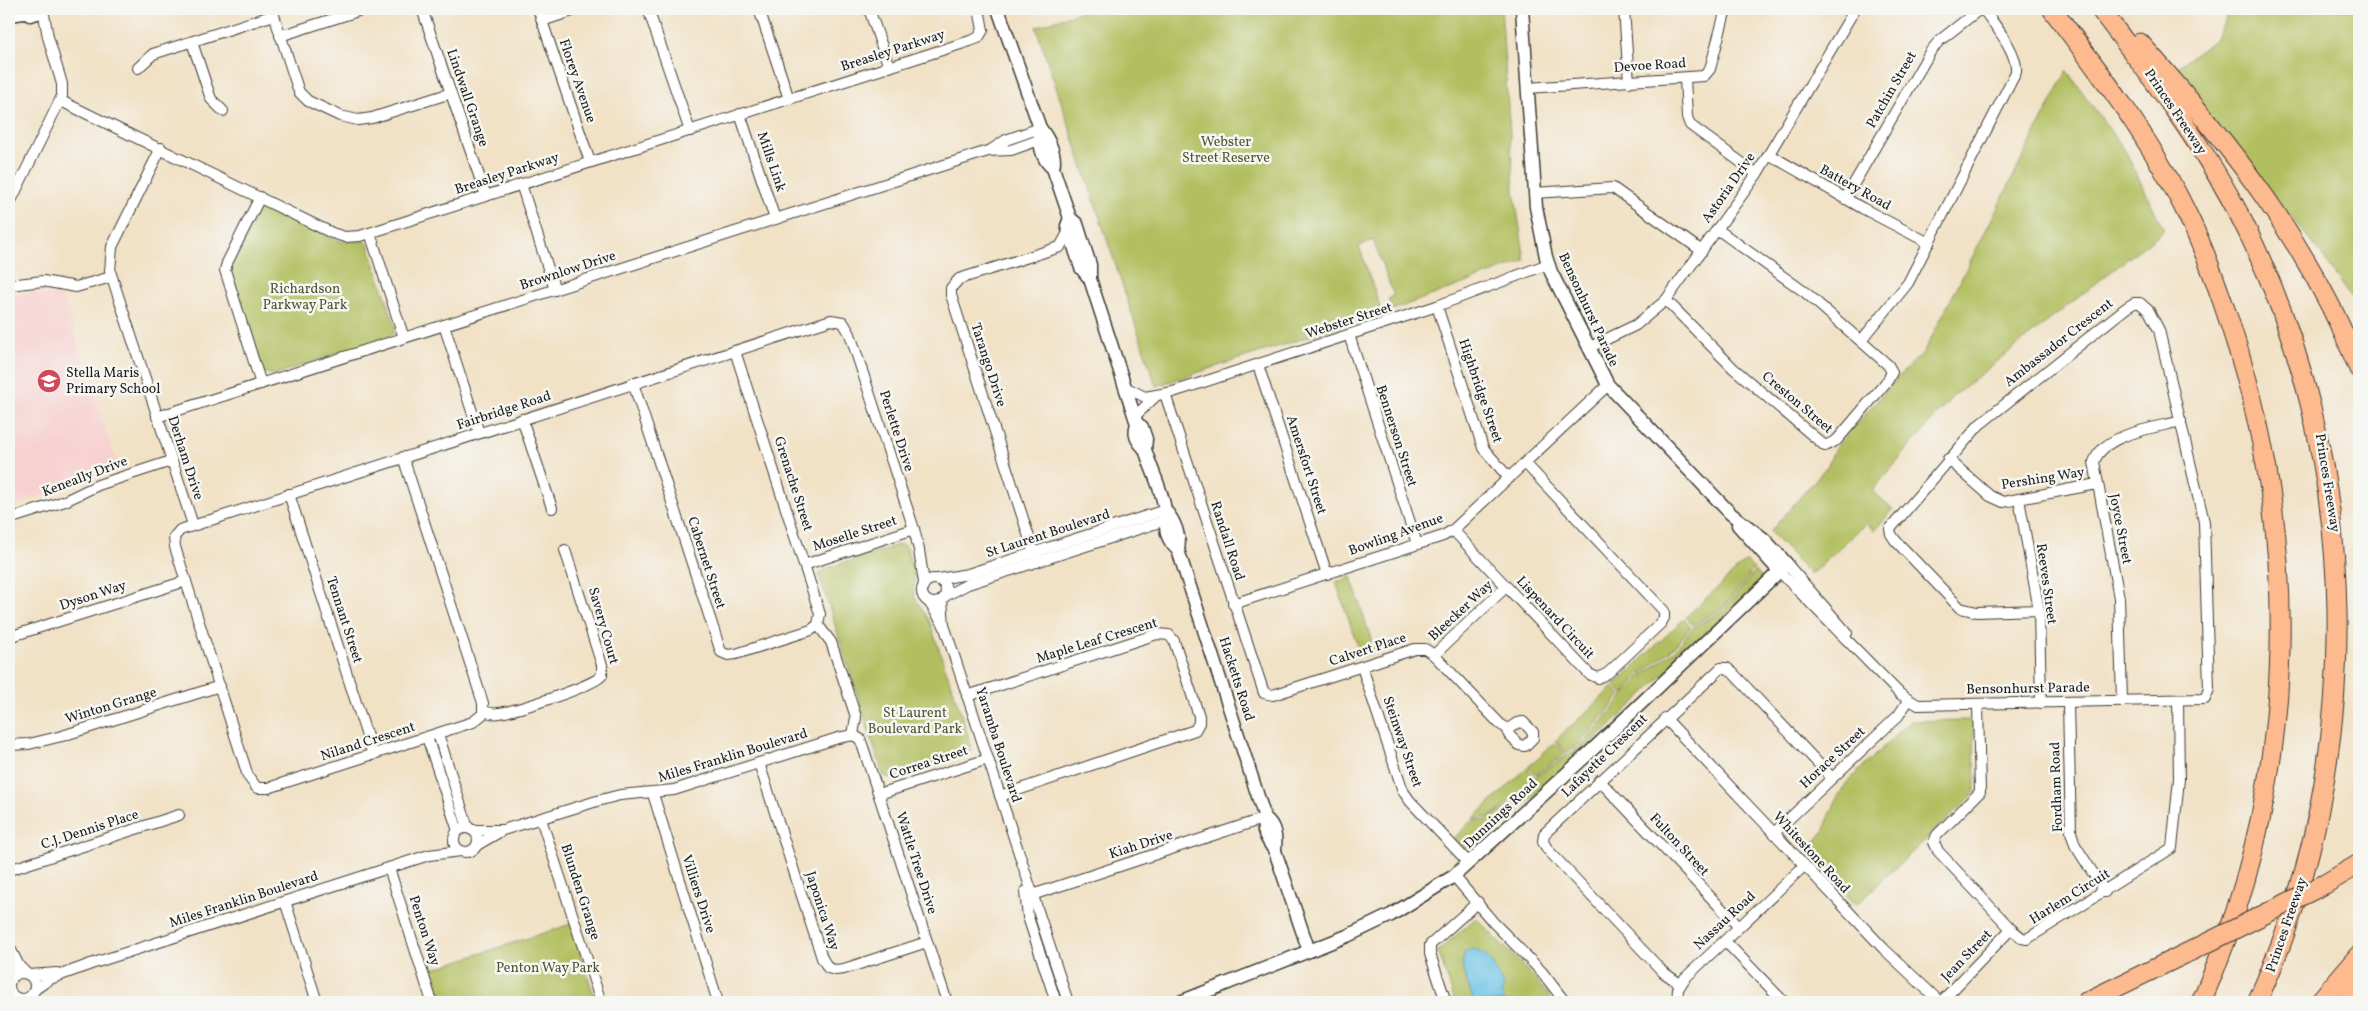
<svg xmlns="http://www.w3.org/2000/svg" width="2368" height="1011" font-family="Vollkorn,serif">
<rect width="100%" height="100%" fill="#f6f6f2"/>
<filter id="ink" filterUnits="userSpaceOnUse"><feTurbulence type="fractalNoise" baseFrequency=".02" numOctaves="2"/><feDisplacementMap in="SourceGraphic" scale="10" xChannelSelector="R" yChannelSelector="G"/><feConvolveMatrix kernelMatrix="1 2 1 2 8 2 1 2 1" color-interpolation-filters="sRGB"/></filter>
<filter id="wash" filterUnits="userSpaceOnUse"><feTurbulence type="fractalNoise" baseFrequency=".0096" numOctaves="4" result="noise"/><feDisplacementMap in="SourceGraphic" scale="20" xChannelSelector="R" yChannelSelector="G"/><feGaussianBlur stdDeviation="1.12" result="paint"/><feColorMatrix in="noise" values="0 0 0 0 0 0 0 0 0 0 0 0 0 0 0 0 0 1.4 0 .05"/><feComposite in="paint" operator="in"/></filter>
<g filter="url(#wash)">
<rect width="100%" height="100%" fill="#f1e1c5"/>
<path fill="#f7d0d0" d="M32,292L62,296L118,466L86,477L66,488L9,507V296Z"/>
<g fill="#b2bf61" stroke="#676e3e">
<path d="M1088,9H1501L1514,190L1525,261L1392,310L1388,299L1394,296L1373,240L1359,246L1382,313L1156,386L1036,27Z"/>
<path d="M2231,9H2359V308L2318,250L2172,71L2215,40Z"/>
<path d="M2067,71L2126,152L2164,230L1953,396L1872,491L1893,509L1874,531L1866,523L1811,575L1770,532L1828,465L1834,450L1897,378L1924,352Z"/>
<path d="M263,207H269L331,238L344,242L363,241L368,244L396,328L392,335L273,375L263,372L229,268L258,210Z"/>
<path d="M901,544L906,547L914,573V596L929,620L972,746L969,752L890,778L883,775L819,575L822,570Z"/>
<path d="M1746,561L1754,569L1723,608L1693,625L1686,617Z"/>
<path d="M1755,571L1763,579L1573,762L1477,847L1466,850L1453,839L1471,821H1484L1516,802L1536,776L1583,745L1637,680L1675,650L1694,627L1724,610Z"/>
<path d="M1351,577L1375,651L1361,656L1336,582Z"/>
<path d="M1684,619L1691,627L1673,648L1635,679L1623,694L1614,685Z"/>
<path d="M1613,687L1621,695L1581,743L1566,753L1555,741Z"/>
<path d="M1968,720L1974,722L1975,790L1971,797L1856,905L1806,852L1823,832L1837,798L1848,781L1911,721Z"/>
<path d="M1554,743L1565,754L1536,774L1528,767Z"/>
<path d="M1527,768L1534,776C1521,791 1496,822 1473,819Z"/>
<path d="M1476,918L1533,976L1553,1002H1455L1438,951Z"/>
<path d="M571,924L596,1002H438L427,971Z"/>
</g>
<path fill="#6ac3e7" stroke="#437082" d="M1473,949C1490,952 1497,974 1504,988L1501,995L1505,1002H1474L1463,971L1462,963L1465,952Z"/>
</g>
<g filter="url(#ink)">
<g fill="none" stroke-linecap="round" stroke-linejoin="round">
<g stroke="#3c3a35" stroke-width="12">
<g id="minor">
<path d="M272,9L299,92L308,101L340,116L358,120L372,118L451,93"/>
<path d="M422,9L486,196"/>
<path d="M538,9L590,162"/>
<path d="M648,9L690,131"/>
<path d="M759,9L789,99"/>
<path d="M869,9L889,67"/>
<path d="M1624,9L1629,82"/>
<path d="M542,21L578,9"/>
<path d="M280,36L364,9"/>
<path d="M192,42L211,99L223,111"/>
<path d="M138,68L153,54L274,15"/>
<path d="M1685,78L1687,117L1690,125L1757,174"/>
<path d="M1527,88L1704,76L1710,69L1726,9"/>
<path d="M61,101L332,233L345,237L360,236L970,41L978,38L983,30L979,9"/>
<path d="M740,114L775,219"/>
<path d="M161,148L112,247L110,271L193,525"/>
<path d="M991,150L1006,140L1040,128"/>
<path d="M1770,155L1862,208L1929,243"/>
<path d="M521,184L555,290"/>
<path d="M1534,193L1613,188L1702,251"/>
<path d="M260,197L227,263L225,270L261,384"/>
<path d="M1845,199L1930,52L1939,41L1980,9"/>
<path d="M9,205L62,96V84L48,37L43,9"/>
<path d="M370,233L404,338"/>
<path d="M9,285L43,281L76,287L111,277"/>
<path d="M1666,300L1733,368L1825,446L1837,440L1888,380L1892,372L1888,365L1806,293L1717,229"/>
<path d="M1437,306L1483,448L1509,478"/>
<path d="M444,325L479,433"/>
<path d="M1349,335L1417,544"/>
<path d="M1861,341L1908,283L2016,72C2018,52 1994,24 1983,9"/>
<path d="M1588,348L1636,325L1666,300L1757,174L1855,9"/>
<path d="M735,351L820,614L818,625"/>
<path d="M1258,365L1327,574"/>
<path d="M633,383L721,652L728,655L736,654L811,630L818,625"/>
<path d="M1125,387L1145,397L1173,392L1437,306L1548,264"/>
<path d="M1165,394L1264,693L1273,695L1415,649H1425L1434,655L1500,724L1508,729L1509,735L1519,745L1525,746L1533,738V732L1523,722L1517,723L1508,729"/>
<path d="M157,417L988,151L1011,150L1039,140"/>
<path d="M1134,417L1156,396"/>
<path d="M522,419L552,508"/>
<path d="M403,457L483,703V714L473,722L268,788H257L248,776L175,547L174,537L180,530L831,320L843,322L850,334L914,529L919,550L924,583"/>
<path d="M1948,459L1990,496L2003,502L2097,484"/>
<path d="M289,494L373,755"/>
<path d="M2019,499L2039,610L2041,703"/>
<path d="M9,519L65,501L98,485L171,461"/>
<path d="M1453,530L1589,674L1598,678L1608,673L1661,623L1664,618V611L1525,463"/>
<path d="M1037,562L951,295V288L959,279L1060,247L1069,231"/>
<path d="M1787,564L1847,633"/>
<path d="M804,565L914,529"/>
<path d="M1780,572L1900,694L1918,705L2205,699L2209,689L2204,522L2159,330L2149,311L2140,303H2134L2126,308L1979,425L1890,529L1891,534L1895,540L1960,608L1977,612L2039,610"/>
<circle cx="934" cy="591" r="12"/>
<path d="M939,579L968,574L1165,510"/>
<path d="M945,596L968,584L1163,521"/>
<path d="M942,600L944,625L1068,1002"/>
<path d="M929,602L944,625"/>
<path d="M1233,604L1443,536L1453,530L1608,385"/>
<path d="M818,625L831,642L856,717L853,735"/>
<path d="M9,637L186,581"/>
<path d="M1434,655L1506,587"/>
<path d="M1362,667L1403,791L1410,801L1469,863"/>
<path d="M967,696L1157,634L1169,635L1174,641L1199,716V723L1195,730L1000,796"/>
<path d="M2122,701L2119,598L2094,462C2104,433 2156,428 2181,421"/>
<path d="M2068,703L2071,832L2075,845L2105,892"/>
<path d="M1978,705L1980,792L1937,835L1934,842L1938,851L2011,929L2022,938L2027,939L2172,848L2179,779L2178,700"/>
<path d="M484,711C489,713 494,714 499,713C515,711 595,686 602,675V665L565,550"/>
<path d="M1665,718L1884,949L1940,1002"/>
<path d="M438,734L468,828"/>
<path d="M853,735L860,739L863,747L947,1002"/>
<path d="M427,737L458,831"/>
<path d="M9,745L29,744L62,736L220,686"/>
<path d="M759,763L822,958L828,968L835,970L844,969L927,942"/>
<path d="M1599,780L1739,927"/>
<path d="M653,794L718,1002"/>
<path d="M879,794L988,759"/>
<path d="M541,819L601,1002"/>
<circle cx="466" cy="840" r="12"/>
<path d="M472,830H502"/>
<path d="M1774,833L1898,716L1908,701"/>
<path d="M477,845L503,830L597,801L620,795L674,790L838,738L853,735"/>
<path d="M389,868L432,1002"/>
<path d="M9,870L179,815"/>
<path d="M1454,876L1493,922L1542,972L1565,1002"/>
<path d="M1025,892L1028,917L1056,1002"/>
<path d="M1026,897L1265,818"/>
<path d="M285,901L317,1002"/>
<path d="M1725,941L1784,1002"/>
<path d="M9,946L19,966L27,974"/>
<circle cx="22" cy="986" r="13"/>
<path d="M29,975L57,973"/>
<path d="M10,980L11,952"/>
<path d="M1680,984L1663,972L1548,850L1543,842L1544,834L1721,668H1727L1733,673L1832,778"/>
<path d="M34,990L50,979L91,964L429,855L461,851"/>
<path d="M1446,1002L1430,954V945L1478,902"/>
<path d="M1677,1002L1678,989L1685,978L1804,866"/>
<path d="M1941,1002L2011,929"/>
</g>
</g>
<g stroke="#3c3a35" stroke-width="15">
<g id="tertiary">
<path d="M20,9L30,15L37,13L42,9"/>
<path d="M998,9L1040,128C1048,138 1057,155 1053,168"/>
<path d="M9,15L24,13"/>
<path d="M1040,128C1039,142 1041,159 1053,168L1070,218L1077,224L1090,265V279L1137,424C1133,435 1137,441 1145,449"/>
<path d="M1070,218L1067,226L1069,231L1081,268L1090,279"/>
<path d="M1137,424L1142,427L1146,439L1145,449C1150,467 1163,492 1165,510C1166,526 1164,538 1178,550"/>
<path d="M1165,510C1174,520 1181,536 1178,550L1265,818C1260,830 1268,841 1275,851L1309,951"/>
<path d="M1738,525L1780,572"/>
<path d="M1265,818C1276,826 1276,838 1275,851"/>
<path d="M1180,1002L1347,936L1391,915L1454,876L1588,754L1787,564L1764,539L1731,514L1608,385L1551,272L1546,257L1536,207L1522,9"/>
</g>
</g>
<g stroke="#3c3a35" stroke-width="19">
<path id="primary" d="M2342,1002L2359,980"/>
</g>
<g stroke="#3c3a35" stroke-width="21">
<g id="motorway">
<path d="M2052,9C2102,75 2153,142 2189,218C2206,253 2219,290 2231,327C2305,550 2296,787 2201,1002"/>
<path d="M2100,9C2151,76 2204,145 2243,222C2364,462 2368,759 2257,1002"/>
<path d="M2140,43C2229,143 2309,243 2359,369"/>
<path d="M2325,884L2359,864"/>
<path d="M2086,1002L2199,947"/>
<path d="M2319,1002L2359,955"/>
</g>
</g>
<use href="#minor" stroke="#fff" stroke-width="10"/>
<use href="#tertiary" stroke="#fff" stroke-width="12"/>
<use href="#primary" stroke="#fcba8e" stroke-width="16"/>
<use href="#motorway" stroke="#fcba8e" stroke-width="19"/>
<g stroke="#3c3a35" stroke-width="21" stroke-linecap="butt">
<path id="motorway-bridge" d="M2199,947L2325,884"/>
</g>
<use href="#motorway-bridge" stroke="#fcba8e" stroke-width="19"/>
</g>
</g>
<defs>
<g id="school-disc" transform="scale(1.25)"><circle r="9.5" fill="#d1495b" stroke="#f6f6f2"/><path d="M0-5L7-2L0 1L-7-2ZM-4 1L0 2.5L4 1V4Q0 6-4 4Z" fill="#fff"/></g>
</defs>
<g fill-rule="evenodd">
<use href="#school-disc" x="49" y="381"/>
</g>
<g text-anchor="middle" dominant-baseline="central" stroke-width="5" stroke-linejoin="round" paint-order="stroke">
<g font-size="14" fill="#1c1c1c" stroke="#f6f6f2">
<text transform="translate(893 51) rotate(-18)">Breasley Parkway</text>
<text transform="translate(1650 66) rotate(-4)">Devoe Road</text>
<text transform="translate(577 81) rotate(71)">Florey Avenue</text>
<text transform="translate(1892 90) rotate(-60)">Patchin Street</text>
<text transform="translate(467 98) rotate(71)">Lindwall Grange</text>
<text transform="translate(2175 112) rotate(56)">Princes Freeway</text>
<text transform="translate(771 162) rotate(71)">Mills Link</text>
<text transform="translate(507 174) rotate(-18)">Breasley Parkway</text>
<text transform="translate(1729 188) rotate(-55)">Astoria Drive</text>
<text transform="translate(1855 188) rotate(29)">Battery Road</text>
<text transform="translate(568 271) rotate(-18)">Brownlow Drive</text>
<text transform="translate(1588 310) rotate(65)">Bensonhurst Parade</text>
<text transform="translate(1349 321) rotate(-18)">Webster Street</text>
<text transform="translate(2059 343) rotate(-38)">Ambassador Crescent</text>
<text transform="translate(988 365) rotate(72)">Tarango Drive</text>
<text transform="translate(1480 391) rotate(71)">Highbridge Street</text>
<text transform="translate(1797 403) rotate(40)">Creston Street</text>
<text transform="translate(504 411) rotate(-18)">Fairbridge Road</text>
<text transform="translate(896 431) rotate(72)">Perlette Drive</text>
<text transform="translate(1396 436) rotate(72)">Bennerson Street</text>
<text transform="translate(185 458) rotate(72)">Derham Drive</text>
<text transform="translate(1306 465) rotate(72)">Amersfort Street</text>
<text transform="translate(85 477) rotate(-21)">Keneally Drive</text>
<text transform="translate(2043 479) rotate(-9)">Pershing Way</text>
<text transform="translate(2327 483) rotate(81)">Princes Freeway</text>
<text transform="translate(793 484) rotate(72)">Grenache Street</text>
<text transform="translate(2120 529) rotate(79)">Joyce Street</text>
<text transform="translate(855 534) rotate(-18)">Moselle Street</text>
<text transform="translate(1048 534) rotate(-18)">St Laurent Boulevard</text>
<text transform="translate(1396 535) rotate(-20)">Bowling Avenue</text>
<text transform="translate(1227 541) rotate(72)">Randall Road</text>
<text transform="translate(706 563) rotate(72)">Cabernet Street</text>
<text transform="translate(2046 584) rotate(82)">Reeves Street</text>
<text transform="translate(93 596) rotate(-18)">Dyson Way</text>
<text transform="translate(1461 611) rotate(-43)">Bleecker Way</text>
<text transform="translate(1555 618) rotate(47)">Lispenard Circuit</text>
<text transform="translate(344 620) rotate(72)">Tennant Street</text>
<text transform="translate(603 626) rotate(74)">Savery Court</text>
<text transform="translate(1097 641) rotate(-17)">Maple Leaf Crescent</text>
<text transform="translate(1368 650) rotate(-18)">Calvert Place</text>
<text transform="translate(1236 679) rotate(72)">Hacketts Road</text>
<text transform="translate(2028 689) rotate(-1)">Bensonhurst Parade</text>
<text transform="translate(111 706) rotate(-17)">Winton Grange</text>
<text transform="translate(368 742) rotate(-18)">Niland Crescent</text>
<text transform="translate(1402 742) rotate(71)">Steinway Street</text>
<text transform="translate(998 745) rotate(72)">Yaramba Boulevard</text>
<text transform="translate(733 756) rotate(-17)">Miles Franklin Boulevard</text>
<text transform="translate(1605 756) rotate(-44)">Lafayette Crescent</text>
<text transform="translate(1833 758) rotate(-43)">Horace Street</text>
<text transform="translate(929 763) rotate(-18)">Correa Street</text>
<text transform="translate(2057 787) rotate(-92)">Fordham Road</text>
<text transform="translate(1501 814) rotate(-43)">Dunnings Road</text>
<text transform="translate(90 830) rotate(-18)">C.J. Dennis Place</text>
<text transform="translate(1141 845) rotate(-18)">Kiah Drive</text>
<text transform="translate(1679 845) rotate(47)">Fulton Street</text>
<text transform="translate(1811 853) rotate(47)">Whitestone Road</text>
<text transform="translate(916 863) rotate(72)">Wattle Tree Drive</text>
<text transform="translate(580 892) rotate(72)">Blunden Grange</text>
<text transform="translate(698 894) rotate(72)">Villiers Drive</text>
<text transform="translate(2070 897) rotate(-32)">Harlem Circuit</text>
<text transform="translate(244 900) rotate(-18)">Miles Franklin Boulevard</text>
<text transform="translate(822 911) rotate(72)">Japonica Way</text>
<text transform="translate(1725 921) rotate(-43)">Nassau Road</text>
<text transform="translate(2287 925) rotate(-71)">Princes Freeway</text>
<text transform="translate(424 931) rotate(72)">Penton Way</text>
<text transform="translate(1967 956) rotate(-46)">Jean Street</text>
</g>
<g font-size="14" fill="#505534" stroke="#f6f6f2">
<text x="1226" y="142">Webster<tspan x="1226" dy="16">Street Reserve</tspan></text>
<text x="305" y="289">Richardson<tspan x="305" dy="16">Parkway Park</tspan></text>
<text x="915" y="713">St Laurent<tspan x="915" dy="16">Boulevard Park</tspan></text>
<text x="548" y="968">Penton Way Park</text>
</g>
<g font-size="14" fill="#1c1c1c" stroke="#f6f6f2" text-anchor="start">
<text x="66" y="373">Stella Maris<tspan x="66" dy="16">Primary School</tspan></text>
</g>
</g>
<rect width="2368" height="1011" fill="none" stroke="#f6f6f2" stroke-width="30"/>
</svg>
